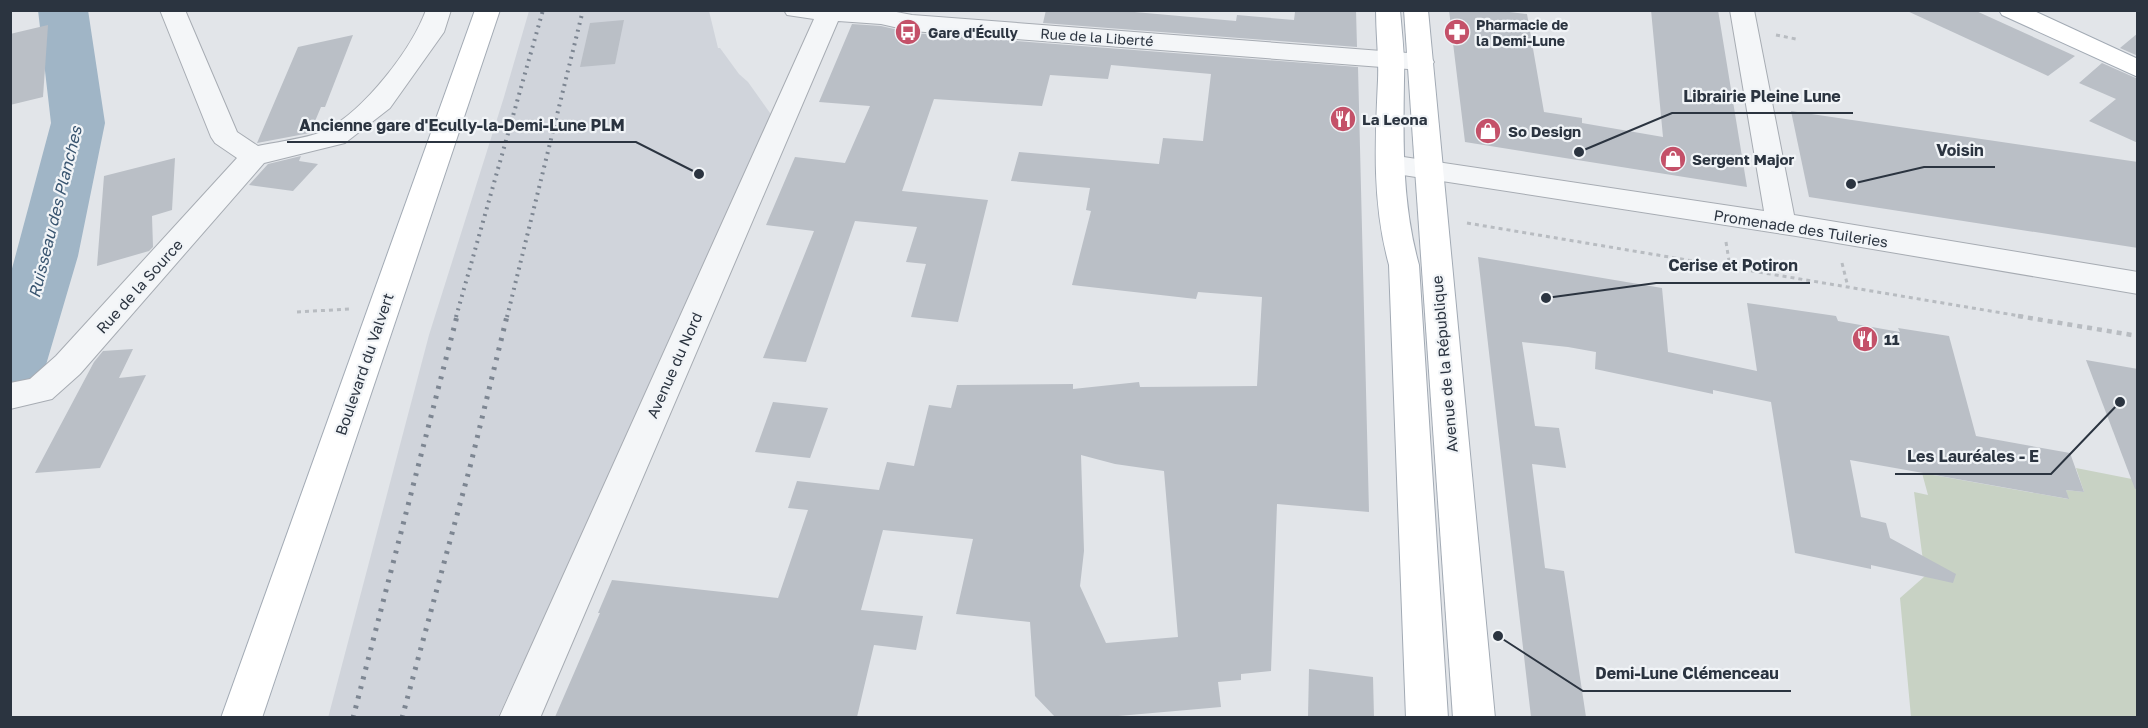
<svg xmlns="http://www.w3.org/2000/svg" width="2148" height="728" font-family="'Golos Text',sans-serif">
<rect width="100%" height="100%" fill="#e2e5e9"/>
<path fill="#d0d4db" d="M529,11H709L718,48H720L739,74L748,82L775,120L498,717L328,718L429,335L504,97Z"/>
<path fill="#c8d2c4" d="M2076,468L2137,480V717H1911L1900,598L1925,576L1914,492L1928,495L1922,473L2068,499L2066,490L2084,492Z"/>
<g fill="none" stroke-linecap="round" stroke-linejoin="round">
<path fill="#a0b5c6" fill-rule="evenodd" d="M38,10H88L105,123L78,256L43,375L34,393L10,401V276L51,123Z"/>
</g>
<g fill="#babfc6" fill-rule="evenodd">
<path d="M1046,10H1112L1236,21L1237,15L1294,20L1295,12L1300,10H1356L1357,47L1043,23Z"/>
<path d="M1449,10H1493L1527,14L1544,112L1582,118V123L1663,137L1651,10H1718L1747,187L1465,142Z"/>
<path d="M1905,10H1974L2075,56L2048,76Z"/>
<path d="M624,20L615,64L580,67L590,23Z"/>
<path d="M852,24L881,26L912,33L1358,67L1369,512L1277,504L1271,671L1241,674V680L1218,682L1221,707L1107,717H1055L1035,696L1030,622L956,614L973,539L883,530L861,610L923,616L916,650L874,645L857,717H555L600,613H598L612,580L778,598L808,510L788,508L797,481L879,490L887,462L914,466L929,405L951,408L957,385L1073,384V389L1139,382L1140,387L1257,386L1262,297L1198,292L1196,299L1072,285L1091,211L1086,210L1090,188L1011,181L1019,152L1159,164L1163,138L1203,141L1211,74L1111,65L1108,79L1050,75L1042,106L934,99L902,191L988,200L958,322L911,317L926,264L906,262L917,227L855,221L806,362L763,358L814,231L766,225L795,157L845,163L870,106L819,102ZM1081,455L1115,464L1164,471L1178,637L1106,643L1080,586L1084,551Z"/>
<path d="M48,25L43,97L10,105V34Z"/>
<path d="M2138,33V56L2120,48Z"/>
<path d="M353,35L325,107H321L310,133L257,143L298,47Z"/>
<path d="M2102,63L2138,79V143L2089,121L2116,99L2079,83Z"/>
<path d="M1791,111L2138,162V248L1809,197Z"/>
<path d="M301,156L299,161L318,164L293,191L249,185L268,164Z"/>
<path d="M175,158L172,210L152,216L153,247L149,251L97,266L104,176Z"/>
<path d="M1478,257L1662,288L1668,352L1757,371L1747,303L1836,316L1838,321L1900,332L1898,328L1949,336L1976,436L2070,453L2084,492L2066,490L2069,499L1850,460L1861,517L1886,523L1890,538L1956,574L1953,583L1871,565V569L1795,553L1771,402L1713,390V394L1595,369L1596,352L1568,347L1522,342L1535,426L1559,428L1566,468L1532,464L1545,568L1564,571L1586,717H1531Z"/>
<path d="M133,349L119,378L146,375L100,468L35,473L94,362L103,351Z"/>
<path d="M2086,360L2138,369V488L2135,489Z"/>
<path d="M773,402L828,408L810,458L755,452Z"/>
<path d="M1309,669L1373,677L1374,717H1308Z"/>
</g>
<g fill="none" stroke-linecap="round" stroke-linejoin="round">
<g stroke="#a7acb3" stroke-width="2">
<g id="minor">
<path d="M160,10H185L237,132L258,146C276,142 311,138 326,130C364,111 412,49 426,10H451L444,32L390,108L345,143L264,163L80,374L52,399L10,409V383L30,379L56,356L237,158L215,143L211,137Z"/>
<path d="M784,10H886L912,15L1421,54L1430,56L1434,62L1430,68L1421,70L912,31L881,24L838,21L540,718H499L814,19L787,15Z"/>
<path d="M1730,10H1754L1794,215L2138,272V294L1796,236L1390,173L1380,171L1376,164L1380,157L1390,155L1764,211Z"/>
</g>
</g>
<g stroke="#a2aab4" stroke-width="2">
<g id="major">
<path d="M475,10H500L262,718H221Z"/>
<path d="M1376,10H1400C1402,34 1405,57 1404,80C1403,143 1402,204 1419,265L1448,718H1406L1389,265C1372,203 1375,143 1378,80C1379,57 1376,34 1376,10Z"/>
<path d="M1404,10H1428L1495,718H1453Z"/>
<path d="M1999,10H2032L2138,59V77L2002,15Z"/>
</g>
</g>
<g stroke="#b8bcc1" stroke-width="3" stroke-dasharray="4 4" stroke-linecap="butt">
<path d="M1776,35L1796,39"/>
<path d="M1467,223L2026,317"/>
<path d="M1726,242L1730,267"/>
<path d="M1842,263L1848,287"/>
<path d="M297,312L349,309"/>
</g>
<path stroke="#b8bcc1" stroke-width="4.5" stroke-dasharray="5 5" stroke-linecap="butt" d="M2018,316L2138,336"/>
<use href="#minor" fill="#f4f6f8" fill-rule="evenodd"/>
<use href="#major" fill="#fff" fill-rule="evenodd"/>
<g stroke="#7d8692" stroke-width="4" stroke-dasharray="2 5" stroke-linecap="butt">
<path d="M456,317L543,10"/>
<path d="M507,317L583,10"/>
</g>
<g stroke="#7d8692" stroke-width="5" stroke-dasharray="3 7" stroke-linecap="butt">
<path d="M353,718L457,316"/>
<path d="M402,718L470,467L507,316"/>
</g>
</g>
<defs>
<g id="bus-disc" transform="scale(1.35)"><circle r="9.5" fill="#c45169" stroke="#f1f4f7"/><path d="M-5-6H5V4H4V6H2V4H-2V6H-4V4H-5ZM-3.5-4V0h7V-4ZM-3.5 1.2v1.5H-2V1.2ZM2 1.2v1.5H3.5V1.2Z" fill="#fff"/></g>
<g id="pharmacy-disc" transform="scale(1.35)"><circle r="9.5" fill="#c45169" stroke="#f1f4f7"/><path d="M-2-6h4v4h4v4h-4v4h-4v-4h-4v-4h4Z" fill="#fff"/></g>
<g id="restaurant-disc" transform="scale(1.35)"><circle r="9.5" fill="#c45169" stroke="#f1f4f7"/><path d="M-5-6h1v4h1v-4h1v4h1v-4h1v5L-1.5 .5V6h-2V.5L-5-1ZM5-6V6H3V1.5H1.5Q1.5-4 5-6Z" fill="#fff"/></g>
<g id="shop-disc" transform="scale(1.35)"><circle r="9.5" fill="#c45169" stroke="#f1f4f7"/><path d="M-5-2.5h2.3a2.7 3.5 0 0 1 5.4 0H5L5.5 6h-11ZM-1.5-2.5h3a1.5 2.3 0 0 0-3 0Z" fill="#fff"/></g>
</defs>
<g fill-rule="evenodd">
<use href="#bus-disc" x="908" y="32"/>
<use href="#pharmacy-disc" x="1457" y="32"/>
<use href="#restaurant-disc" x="1343" y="119"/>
<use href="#shop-disc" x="1488" y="131"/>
<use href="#shop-disc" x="1673" y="159"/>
<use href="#restaurant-disc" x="1865" y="339"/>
</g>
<g text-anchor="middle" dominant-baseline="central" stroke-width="4.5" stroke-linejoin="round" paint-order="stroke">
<g font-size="14" font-weight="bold" fill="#2b3440" stroke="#f1f4f7" text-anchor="start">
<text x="1476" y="24">Pharmacie de<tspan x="1476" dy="16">la Demi-Lune</tspan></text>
<text x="928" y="32">Gare d'Écully</text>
</g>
<g font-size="14" fill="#2b3440" stroke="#f1f4f7">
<text transform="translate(1097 37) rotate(4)">Rue de la Liberté</text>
</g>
<g font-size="15" font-weight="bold" fill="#2b3440" stroke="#f1f4f7" text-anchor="start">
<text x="1362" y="119">La Leona</text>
<text x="1508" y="131">So Design</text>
<text x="1692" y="159">Sergent Major</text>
<text x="1884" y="339">11</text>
</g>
<g font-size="15" fill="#2b3440" stroke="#f1f4f7">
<text transform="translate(1801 228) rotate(9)">Promenade des Tuileries</text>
<text transform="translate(139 286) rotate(-48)">Rue de la Source</text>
<text transform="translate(364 364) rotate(-71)">Boulevard du Valvert</text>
<text transform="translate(1444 364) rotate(-95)">Avenue de la République</text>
<text transform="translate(674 365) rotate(-66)">Avenue du Nord</text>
</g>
<g font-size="16" font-style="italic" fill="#395570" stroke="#f1f4f7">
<text transform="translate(55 212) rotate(-76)">Ruisseau des Planches</text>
</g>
</g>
<path fill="none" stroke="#2b3440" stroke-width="2" d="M1579 152L1672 113H1853M699 174L636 142H287M1851 184L1924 167H1995M1546 298L1656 283H1810M2120 402L2051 474H1895M1498 636L1583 691H1791"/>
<g fill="#2b3440" stroke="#f1f4f7" stroke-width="2">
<circle cx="1579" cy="152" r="6"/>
<circle cx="699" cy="174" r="6"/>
<circle cx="1851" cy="184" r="6"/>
<circle cx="1546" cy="298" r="6"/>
<circle cx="2120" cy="402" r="6"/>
<circle cx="1498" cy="636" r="6"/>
</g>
<g font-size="16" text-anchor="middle" font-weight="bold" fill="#2b3440" stroke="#f1f4f7" stroke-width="4.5" stroke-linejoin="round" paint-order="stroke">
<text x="1762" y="102">Librairie Pleine Lune</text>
<text x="462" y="131">Ancienne gare d'Ecully-la-Demi-Lune PLM</text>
<text x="1960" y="156">Voisin</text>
<text x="1733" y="271">Cerise et Potiron</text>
<text x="1973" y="462">Les Lauréales - E</text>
<text x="1687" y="679">Demi-Lune Clémenceau</text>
</g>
<rect width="2148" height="728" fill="none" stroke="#2b3440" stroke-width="24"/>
</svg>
